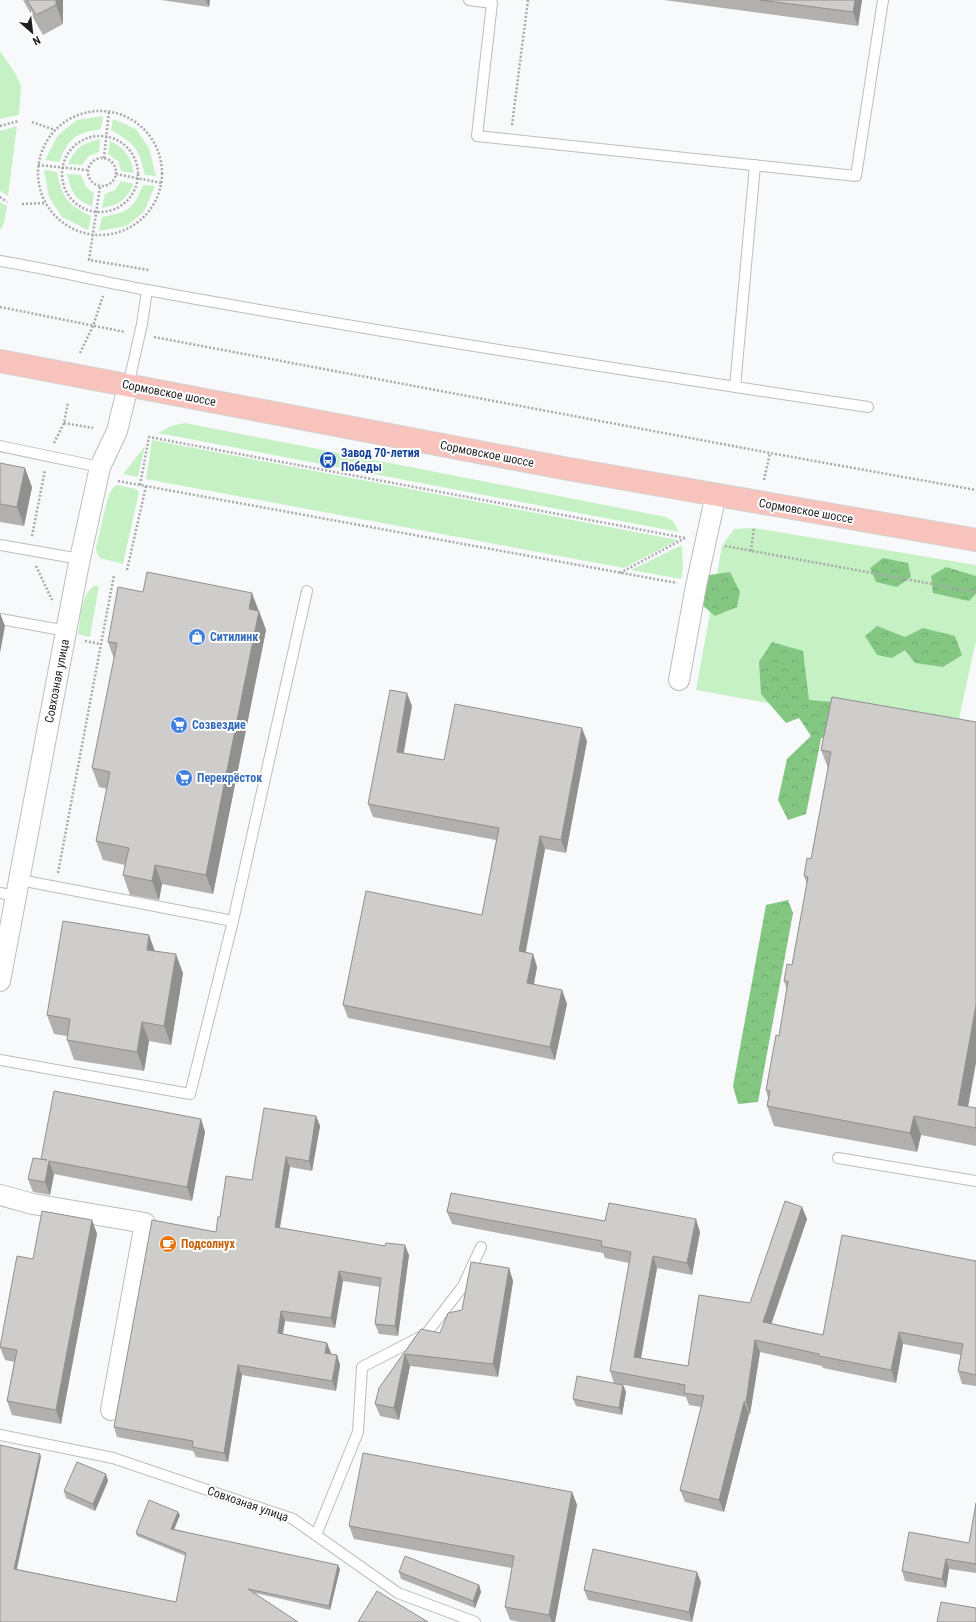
<svg xmlns="http://www.w3.org/2000/svg" width="976" height="1622" font-family="'Roboto Condensed',sans-serif">
<defs>
<pattern id="forest-crowns" width="20" height="18" patternUnits="userSpaceOnUse"><rect width="20" height="18" fill="#83c783"/><path d="M2 6a3 3 0 1 1 6 0M12 15a3 3 0 1 1 6 0" fill="none" stroke="#71aa71"/></pattern>
</defs>
<rect width="100%" height="100%" fill="#f8f9fa"/>
<g fill="#c5f1c5">
<path d="M0,51L15,73L21,85L19,115L0,119Z"/>
<path d="M103,116L101,129C74,134 70,137 59,162L45,160L58,135L77,120Z"/>
<path d="M113,119L136,129L149,148L156,176L145,175C139,148 135,144 111,130Z"/>
<path d="M17,126L8,196L0,191V131Z"/>
<path d="M100,139L99,152L89,156L82,165L68,164C76,147 82,144 100,139Z"/>
<path d="M110,141C126,149 130,155 134,173L121,171L118,161L108,154Z"/>
<path d="M44,170L57,172C63,199 66,203 91,216L88,230L62,217L49,197Z"/>
<path d="M67,174L81,175L86,187L94,193L92,207C74,198 72,194 67,174Z"/>
<path d="M121,181L134,184C125,201 120,204 102,208L105,194L115,190Z"/>
<path d="M143,185L155,186L144,212L126,226L99,231L102,217C128,212 133,210 143,185Z"/>
<path d="M0,202L7,206L4,223L0,230Z"/>
<path d="M185,423L666,517L673,521L679,532L158,433L171,426Z"/>
<path d="M152,440L678,540L624,568L146,479Z"/>
<path d="M145,446L138,477L123,474Z"/>
<path d="M117,485L136,489L139,492L123,564L100,558L97,553L96,548L107,501L112,489Z"/>
<path d="M754,528L976,565V641L955,737L696,690L722,546L734,529Z"/>
<path d="M682,545L683,568L681,579L631,570Z"/>
<path d="M94,586H99L90,637L78,634C81,619 80,596 94,586Z"/>
</g>
<g fill="url(#forest-crowns)">
<path d="M883,558L908,563L911,577L897,587L876,582L870,568Z"/>
<path d="M946,567L976,576V594L969,601L933,593L931,576Z"/>
<path d="M730,572L740,592L737,607L715,616L702,605L709,575Z"/>
<path d="M877,626L905,637L923,628L955,636L962,655L943,667L915,663L905,650L892,658L877,655L865,636Z"/>
<path d="M772,642L803,651L809,700L834,702L836,726L821,739L806,814L788,820L778,800L787,759L811,736L799,718L786,723L761,694L759,662Z"/>
<path d="M788,900L793,913L758,1102L738,1104L733,1086L766,905Z"/>
</g>
<g fill="none" stroke-linecap="round" stroke-linejoin="round">
<g stroke="#bbbdbe" stroke-width="12">
<g id="lane">
<path d="M469,0L492,3L477,136L856,176L883,0"/>
<path d="M0,261C49,269 98,281 147,290C387,334 627,371 868,407"/>
<path d="M128,386L142,324L147,290"/>
<path d="M735,387L755,165"/>
<path d="M0,446L100,467"/>
<path d="M0,545L80,559"/>
<path d="M0,619L67,631"/>
<path d="M0,893L16,896"/>
<path d="M233,921L307,591"/>
<path d="M0,1060L190,1094L233,921L20,880"/>
<path d="M838,1158L976,1181"/>
<path d="M0,1435L113,1458L293,1519L398,1593L475,1622"/>
<path d="M316,1535L358,1432L362,1367L426,1334L463,1286L481,1247"/>
</g>
</g>
<g stroke="#bbbdbe" stroke-width="22">
<g id="street">
<path d="M679,680L696,586L716,494"/>
<path d="M0,981L78,568L100,467L117,431L128,386"/>
<path d="M0,1195L33,1204L145,1223L111,1410"/>
</g>
</g>
<g stroke="#d2d2d2" stroke-width="24">
<path id="primary" d="M0,361L563,468L976,540"/>
</g>
<g stroke="#a9a9aa" stroke-width="2.5" stroke-dasharray="2 2" stroke-linecap="butt">
<circle cx="100" cy="173" r="62"/>
<path d="M32,122L55,130"/>
<path d="M512,125L528,0"/>
<path d="M0,126L18,121"/>
<circle cx="100" cy="174" r="38"/>
<circle cx="102" cy="172" r="14"/>
<path d="M104,158L109,111"/>
<path d="M38,165L87,170"/>
<path d="M116,174L162,183"/>
<path d="M100,187L89,260L149,270"/>
<path d="M0,197L7,202"/>
<path d="M22,204L45,203"/>
<path d="M0,307L125,332"/>
<path d="M154,337L770,453L976,490"/>
<path d="M80,353L93,326L103,296"/>
<path d="M64,423L93,428"/>
<path d="M54,443L64,423L68,402"/>
<path d="M764,480L770,453"/>
<path d="M118,481L677,583"/>
<path d="M140,485L149,437L685,538"/>
<path d="M32,536L45,470"/>
<path d="M725,546L976,592"/>
<path d="M751,551L754,528"/>
<path d="M36,566L52,600"/>
<path d="M127,570L146,486"/>
<path d="M620,573L685,538"/>
<path d="M85,641L100,644"/>
<path d="M58,873L114,575"/>
</g>
<use href="#lane" stroke="#fff" stroke-width="10"/>
<use href="#street" stroke="#fff" stroke-width="20"/>
<use href="#primary" stroke="#f8c3bc" stroke-width="22"/>
</g>
<g fill="#b1b0af">
<path d="M23,0H63V24L43,35Z"/>
<path d="M161,0H210L209,7Z"/>
<path d="M664,0H862L858,26Z"/>
<path d="M0,463L32,487L24,526L0,522Z"/>
<path d="M143,592L259,611L266,630L213,894L162,884L159,900L130,895L123,875L125,865L103,860L96,841L107,789L99,787L92,768L114,659L108,642Z"/>
<path d="M832,697L968,1107L976,1108V1146L921,1135L917,1152L774,1126L767,1106L768,1098L766,1090L779,1036L787,990L784,981L792,965L807,884L804,876L811,859L828,768L821,750Z"/>
<path d="M412,706L404,753L444,760L587,741L566,853L545,849L526,952L533,954L537,967L534,985L562,990L567,1004L555,1060L348,1018L343,1005L482,915L496,840L373,817L368,804Z"/>
<path d="M155,951L183,973L171,1045L149,1041L144,1071L74,1060L67,1040V1036L54,1034L47,1015Z"/>
<path d="M316,1116L320,1126L312,1171L290,1167L280,1228L409,1255L398,1336L379,1334L375,1324L380,1287L343,1281L335,1328L285,1321L283,1334L327,1343L331,1354L337,1355L340,1365L336,1391L242,1375L228,1462L196,1457L193,1451L117,1437L114,1427L216,1232L220,1217L252,1180Z"/>
<path d="M201,1119L205,1132L192,1201L54,1174L50,1195L33,1192L28,1179L41,1159Z"/>
<path d="M802,1207L807,1219L771,1323L823,1335L976,1261V1386L962,1384L958,1371L961,1355L903,1344L896,1383L823,1368L822,1366L760,1352L750,1414H749L724,1512L685,1502L680,1490L701,1407L689,1405L686,1397L614,1383L610,1371L629,1263L605,1258L603,1253L452,1224L447,1212L605,1221L700,1232L692,1275L657,1268L641,1358L688,1366L750,1303Z"/>
<path d="M92,1220L97,1234L61,1424L12,1415L7,1401L14,1362L5,1360L0,1347L33,1259Z"/>
<path d="M509,1268L513,1281L498,1377L410,1366L399,1420L380,1416L375,1404L379,1388L421,1329L440,1333L462,1310Z"/>
<path d="M623,1385L626,1392L622,1415L576,1406L573,1399Z"/>
<path d="M41,1457L16,1569L176,1602L186,1556L137,1536L136,1533L180,1515L174,1529L340,1569L330,1610L255,1593L0,1622Z"/>
<path d="M106,1474L108,1481L95,1511L66,1498L64,1491Z"/>
<path d="M572,1492L577,1505L555,1622H520L510,1620L505,1607L512,1568L354,1539L349,1526Z"/>
<path d="M976,1503V1573L949,1569L946,1588L905,1581L902,1571L969,1543Z"/>
<path d="M399,1572L479,1585L481,1592L475,1608L401,1579Z"/>
<path d="M701,1582L692,1622L588,1600L584,1590Z"/>
</g>
<g fill="#90908e">
<path d="M56,0H63V24L56,5Z"/>
<path d="M206,0H210L209,7Z"/>
<path d="M855,0H862L858,26L853,12Z"/>
<path d="M25,468L32,487L24,526L17,507Z"/>
<path d="M252,593L266,630L213,894L206,875L249,609Z"/>
<path d="M0,613L5,626L0,653Z"/>
<path d="M407,693L412,706L401,765L397,752Z"/>
<path d="M582,728L587,741L566,853L561,840Z"/>
<path d="M540,836L545,849L523,964L519,951Z"/>
<path d="M155,865L162,884L159,900L152,881Z"/>
<path d="M149,935L156,954L147,950Z"/>
<path d="M176,954L183,973L171,1045L164,1026Z"/>
<path d="M533,954L537,967L531,997L527,983Z"/>
<path d="M562,990L567,1004L555,1060L550,1047Z"/>
<path d="M976,1005V1063L965,1124L958,1105Z"/>
<path d="M142,1022L149,1041L144,1071L137,1052Z"/>
<path d="M316,1116L320,1126L312,1171L309,1161Z"/>
<path d="M914,1116L921,1135L917,1152L910,1133Z"/>
<path d="M201,1119L205,1132L192,1201L187,1187Z"/>
<path d="M286,1157L290,1167L278,1237L275,1227Z"/>
<path d="M49,1161L54,1174L50,1195L45,1182Z"/>
<path d="M802,1207L807,1219L768,1334L763,1322Z"/>
<path d="M696,1219L700,1232L692,1275L687,1263Z"/>
<path d="M92,1220L97,1234L61,1424L56,1410Z"/>
<path d="M405,1245L409,1255L398,1336L395,1326Z"/>
<path d="M653,1256L657,1268L639,1369L634,1357Z"/>
<path d="M509,1268L513,1281L498,1377L493,1364Z"/>
<path d="M339,1271L343,1281L335,1328L331,1318Z"/>
<path d="M281,1311L285,1321L281,1343L278,1333Z"/>
<path d="M899,1332L903,1344L896,1383L891,1370Z"/>
<path d="M755,1340L760,1352L750,1414L746,1402Z"/>
<path d="M327,1343L331,1353L329,1363L325,1353Z"/>
<path d="M405,1354L410,1366L399,1420L394,1408Z"/>
<path d="M337,1355L340,1365L336,1391L332,1381Z"/>
<path d="M238,1365L242,1375L228,1462L224,1453Z"/>
<path d="M623,1385L626,1392L622,1415L619,1408Z"/>
<path d="M744,1402L749,1414L724,1512L719,1500Z"/>
<path d="M40,1454L41,1457L16,1573L14,1569Z"/>
<path d="M106,1474L108,1481L95,1511L93,1504Z"/>
<path d="M572,1492L577,1505L555,1622H552L549,1615Z"/>
<path d="M178,1512L180,1515L173,1532L171,1529Z"/>
<path d="M946,1559L949,1569L946,1588L942,1579Z"/>
<path d="M338,1565L340,1569L330,1610L329,1606Z"/>
<path d="M697,1572L701,1582L692,1622L689,1612Z"/>
<path d="M479,1585L481,1592L475,1608L473,1601Z"/>
</g>
<g fill="#cecdcb" stroke="#90908e">
<path d="M27,0H56V5L36,15Z"/>
<path d="M760,0H855L853,12Z"/>
<path d="M0,463L25,468L17,507L0,504Z"/>
<path d="M147,572L252,593L249,609L259,611L206,875L155,865L152,881L123,875L129,848L96,841L110,772L92,768L117,643L108,642L118,587L143,592Z"/>
<path d="M390,690L407,693L397,752L444,760L455,704L582,728L561,840L540,836L519,951L533,954L527,983L562,990L550,1047L343,1005L366,891L482,915L499,828L368,804Z"/>
<path d="M832,697L976,722V1005L958,1105L976,1108V1128L914,1116L910,1133L767,1106L770,1091L766,1090L776,1035L779,1036L788,981H784L787,964L792,965L808,877L804,876L807,858L811,859L831,752L821,750Z"/>
<path d="M63,921L149,935L147,950L176,954L164,1026L142,1022L137,1052L67,1040L70,1019L47,1015Z"/>
<path d="M54,1091L201,1119L187,1187L49,1161L45,1182L28,1179L33,1158L47,1160L41,1159Z"/>
<path d="M264,1108L316,1116L309,1161L286,1157L275,1227L385,1246L386,1243L405,1245L395,1326L375,1324L381,1278L339,1271L331,1318L281,1311L278,1333L327,1343L325,1353L337,1355L332,1381L238,1365L224,1453L192,1447L193,1441L114,1427L152,1220L216,1232L218,1217H220L226,1176L252,1180Z"/>
<path d="M451,1193L605,1221L609,1203L696,1219L687,1263L653,1256L634,1357L688,1366L699,1295L750,1303L785,1201L802,1207L763,1322L823,1335L842,1235L976,1261V1375L958,1371L963,1344L899,1332L891,1370L819,1356V1354L755,1340L746,1402H744L719,1500L680,1490L704,1396L684,1393L685,1385L610,1371L631,1252L601,1246L602,1241L447,1212Z"/>
<path d="M42,1211L92,1220L56,1410L7,1401L17,1350L0,1347L17,1256L33,1259Z"/>
<path d="M471,1262L509,1268L493,1364L405,1354L394,1408L375,1404L379,1388L421,1329L440,1333L448,1313L462,1310Z"/>
<path d="M577,1376L623,1385L619,1408L573,1399Z"/>
<path d="M0,1445L40,1454L14,1569L176,1602L186,1553L136,1533L149,1500L178,1512L171,1529L338,1565L329,1606L248,1589L298,1622H0Z"/>
<path d="M363,1453L572,1492L549,1615L505,1607L514,1556L349,1526Z"/>
<path d="M77,1462L106,1474L93,1504L64,1491Z"/>
<path d="M976,1503V1564L946,1559L942,1579L902,1571L909,1532L969,1543Z"/>
<path d="M593,1549L697,1572L689,1612L584,1590Z"/>
<path d="M405,1556L479,1585L473,1601L399,1572Z"/>
<path d="M377,1591L428,1622H358Z"/>
<path d="M941,1602L976,1608V1622H937Z"/>
</g>
<defs>
<g id="bus-disc" transform="scale(0.9)"><circle r="9.5" fill="#1a4fb4" stroke="#fff"/><path d="M-5-6H5V4H4V6H2V4H-2V6H-4V4H-5ZM-3.5-4V0h7V-4ZM-3.5 1.2v1.5H-2V1.2ZM2 1.2v1.5H3.5V1.2Z" fill="#fff"/></g>
<g id="shop-disc" transform="scale(0.9)"><circle r="9.5" fill="#3f7fe0" stroke="#fff"/><path d="M-5-2.5h2.3a2.7 3.5 0 0 1 5.4 0H5L5.5 6h-11ZM-1.5-2.5h3a1.5 2.3 0 0 0-3 0Z" fill="#fff"/></g>
<g id="supermarket-disc" transform="scale(0.9)"><circle r="9.5" fill="#3f7fe0" stroke="#fff"/><path d="M-6-5.5h2.5l.6 2H6L4.5 2H-2.5L-4.4-4H-6ZM-1.5 3.2a1.3 1.3 0 1 0 .1 0ZM3 3.2a1.3 1.3 0 1 0 .1 0Z" fill="#fff"/></g>
<g id="cafe-disc" transform="scale(0.9)"><circle r="9.5" fill="#e8710a" stroke="#fff"/><path d="M-5.5-4.5H6V0H3Q3 3.5 0 3.5H-2.5Q-5.5 3.5-5.5 0ZM3-3.2v2h1.7v-2ZM-6 4.5H4V6H-6Z" fill="#fff"/></g>
</defs>
<g fill-rule="evenodd">
<use href="#bus-disc" x="328" y="460"/>
<use href="#shop-disc" x="197" y="637"/>
<use href="#supermarket-disc" x="179" y="725"/>
<use href="#supermarket-disc" x="184" y="778"/>
<use href="#cafe-disc" x="168" y="1244"/>
</g>
<g text-anchor="middle" dominant-baseline="central" stroke-width="4" stroke-linejoin="round" paint-order="stroke">
<g font-size="12" fill="#1f1f20" stroke="#fff">
<text transform="translate(169 393) rotate(11)">Сормовское шоссе</text>
<text transform="translate(487 454) rotate(11)">Сормовское шоссе</text>
<text transform="translate(806 511) rotate(10)">Сормовское шоссе</text>
<text transform="translate(57 681) rotate(-79)">Совхозная улица</text>
<text transform="translate(248 1504) rotate(19)">Совхозная улица</text>
</g>
<g font-size="12" font-weight="bold" fill="#164399" stroke="#fff" text-anchor="start">
<text x="341" y="453">Завод 70-летия<tspan x="341" dy="14">Победы</tspan></text>
</g>
<g font-size="12" font-weight="bold" fill="#366cbe" stroke="#fff" text-anchor="start">
<text x="210" y="637">Ситилинк</text>
<text x="192" y="725">Созвездие</text>
<text x="197" y="778">Перекрёсток</text>
</g>
<g font-size="12" font-weight="bold" fill="#c56008" stroke="#fff" text-anchor="start">
<text x="181" y="1244">Подсолнух</text>
</g>
</g>
<g transform="translate(32 32) rotate(152)" stroke="#ffffff" stroke-width="3" paint-order="stroke">
<path d="M0-3L7 15L0 10L-7 15Z" fill="#1f1f20"/>
<text y="-6" font-size="11" font-weight="bold" text-anchor="middle" fill="#1f1f20">N</text>
</g>
</svg>
